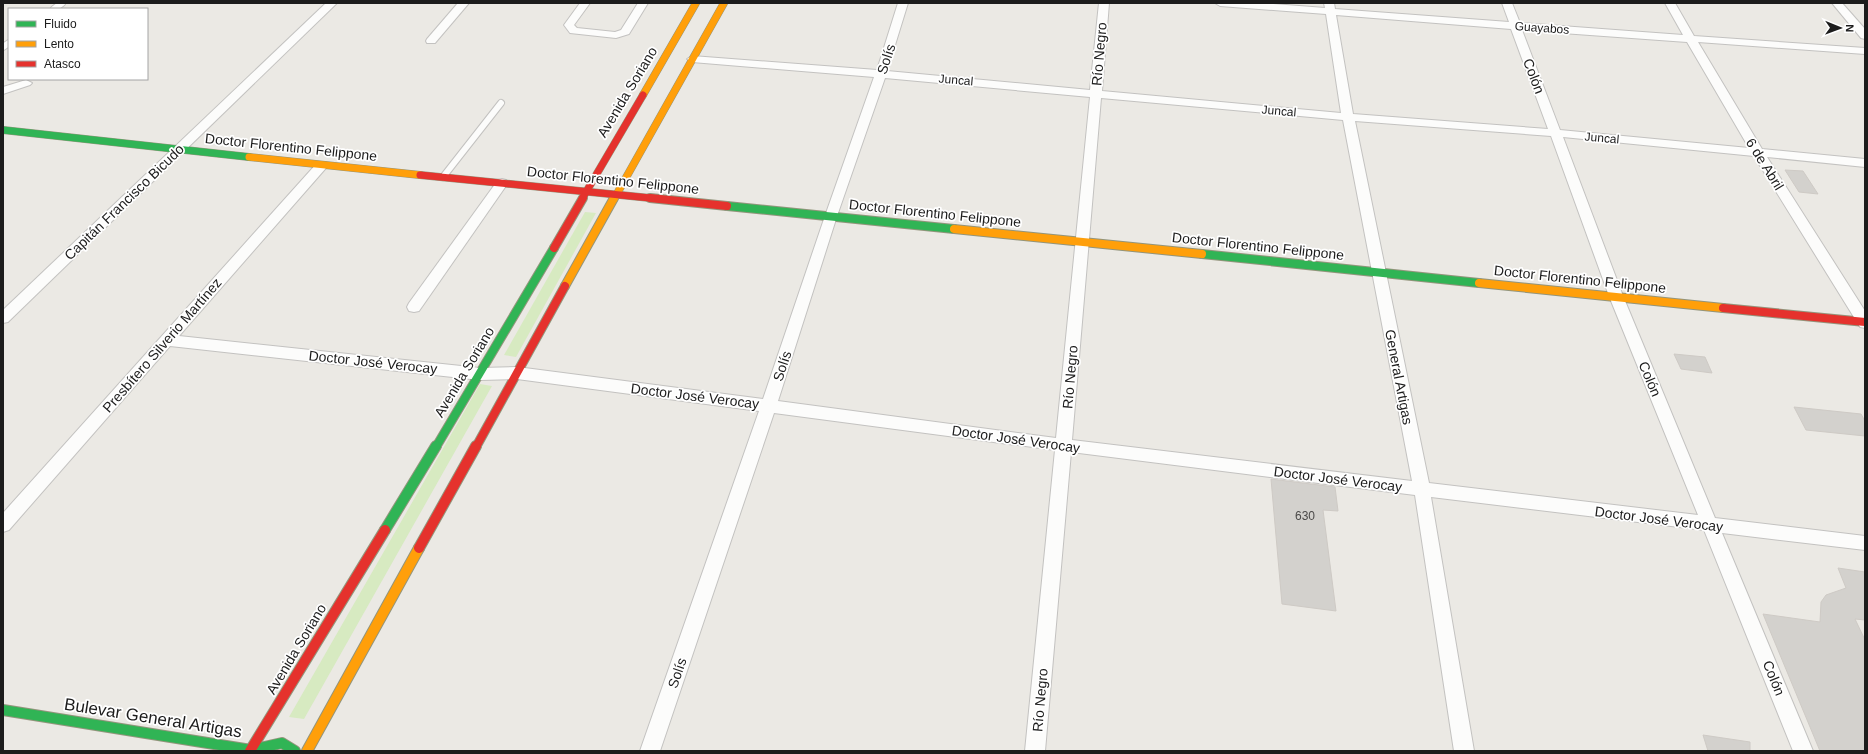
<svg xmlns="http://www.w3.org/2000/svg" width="1868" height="754" font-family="Arial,sans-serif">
<rect width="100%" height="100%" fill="#ebe9e4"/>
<g fill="#d7eac1">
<path d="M585,212L596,213L516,357L504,355Z"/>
<path d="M480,384L492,386L304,719L289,717Z"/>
</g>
<g fill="#d3d1cd" stroke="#cecac5">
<path d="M1785,170L1803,171L1818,194L1799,192Z"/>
<path d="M1674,354L1705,357L1712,373L1681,369Z"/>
<path d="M1794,407L1861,414L1865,421V436L1806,430Z"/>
<path d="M1271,479L1335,487L1338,511L1323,510L1336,611L1282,604Z"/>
<path d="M1838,568L1865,572V620L1855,619L1865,640V751H1820L1763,614L1820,622L1821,602L1826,595L1846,588Z"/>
<path d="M1703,735L1750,742V751H1708Z"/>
</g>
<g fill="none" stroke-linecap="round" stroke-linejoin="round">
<g stroke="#c3c2c0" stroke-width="8">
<g id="lane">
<path d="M54,9L62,3"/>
<path d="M3,47L9,43"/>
<path d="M443,177L501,103"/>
</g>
</g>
<g stroke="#c3c2c0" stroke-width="2">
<g id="street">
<path d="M326,3H337L8,322L3,323V310Z"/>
<path d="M458,3H469L435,43H427L426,41L427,39Z"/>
<path d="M580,3H590L574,25L577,28L615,32L621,30L638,3H648L629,34L616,38L570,33L564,25Z"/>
<path d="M898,3H908L887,71L1090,90L1099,3H1109L1102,91L1341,113L1326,14L1220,6L1215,3H1260L1325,8L1324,3H1334L1335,9L1509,22L1502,3H1512L1520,23L1683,35L1665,3H1675L1694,36L1865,48V54L1698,42L1762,149L1865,159V167L1767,157L1865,311V328L1860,327L1754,156L1563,137L1623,296L1715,518L1865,536V550L1722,533L1813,751H1793L1704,530L1431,497L1474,751H1454L1415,495L1071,452L1045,751H1025L1055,450L774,413L660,751H640L759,411L517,379L480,380L170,346L9,530L3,532V513L318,162H326L328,165L326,168L179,336L480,368L517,367L763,399L825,216L874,77L692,62L687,59L692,56L877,70ZM1336,15L1511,29L1548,129L1353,114ZM1522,30L1687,42L1749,148L1560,130ZM885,78L1090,97L1056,438L778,401L837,216ZM1101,98L1343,120L1412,481L1072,440ZM1355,121L1551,136L1609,296L1698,515L1429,483Z"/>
<path d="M1832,3H1842L1865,29V39L1861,38Z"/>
<path d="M26,80L32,83L30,85L3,94V87Z"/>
<path d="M502,179L506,180L508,183L419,311L414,312L409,311L407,307L409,303L498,180Z"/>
</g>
</g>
<g stroke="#93957c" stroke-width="8">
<path id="fast-far2" d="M3,130L249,157"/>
</g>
<g stroke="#93957c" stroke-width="10">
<g id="fast-far1">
<path d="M727,206L954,229"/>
<path d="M1202,254L1479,283"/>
<path d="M436,447L554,248"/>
</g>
</g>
<g stroke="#93957c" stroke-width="12">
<g id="fast">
<path d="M385,530L436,446"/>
<path d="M3,710L251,750L282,743L295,751"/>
</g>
</g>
<g stroke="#93957c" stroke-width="8">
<g id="slow-far2">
<path d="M643,95L696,3"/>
<path d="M249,157L420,175"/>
<path d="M614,199L724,3"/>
</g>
</g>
<g stroke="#93957c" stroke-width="10">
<g id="slow-far1">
<path d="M954,229L1202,254"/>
<path d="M1479,283L1723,308"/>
<path d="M565,286L614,198"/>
</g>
</g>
<g stroke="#93957c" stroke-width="12">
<path id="slow" d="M307,751L419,548"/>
</g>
<g stroke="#93957c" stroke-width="8">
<g id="jam-far2">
<path d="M420,175L660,199"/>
<path d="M582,199L643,95"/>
</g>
</g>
<g stroke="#93957c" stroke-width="10">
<g id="jam-far1">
<path d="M650,198L727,206"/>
<path d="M554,248L583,198"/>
<path d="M1723,308L1865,322"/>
<path d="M476,447L565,286"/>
</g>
</g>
<g stroke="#93957c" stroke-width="12">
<g id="jam">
<path d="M419,548L476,446"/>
<path d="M250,751L385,530"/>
</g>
</g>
<use href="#lane" stroke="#fcfcfb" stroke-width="6"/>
<use href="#street" fill="#fcfcfb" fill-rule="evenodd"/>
<use href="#fast-far2" stroke="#30b455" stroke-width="7"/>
<use href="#fast-far1" stroke="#30b455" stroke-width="8"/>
<use href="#fast" stroke="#30b455" stroke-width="10"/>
<use href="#slow-far2" stroke="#ff9f0a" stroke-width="7"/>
<use href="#slow-far1" stroke="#ff9f0a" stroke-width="8"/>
<use href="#slow" stroke="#ff9f0a" stroke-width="10"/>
<use href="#jam-far2" stroke="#e5322d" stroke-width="7"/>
<use href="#jam-far1" stroke="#e5322d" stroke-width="8"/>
<use href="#jam" stroke="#e5322d" stroke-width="10"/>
</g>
<g text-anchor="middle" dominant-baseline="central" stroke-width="3.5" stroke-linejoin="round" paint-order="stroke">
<g font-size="12" fill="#1c1c1c" stroke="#fff">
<text transform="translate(1542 28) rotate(4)">Guayabos</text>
<text transform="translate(956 80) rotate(5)">Juncal</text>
<text transform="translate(1279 111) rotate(5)">Juncal</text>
<text transform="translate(1602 138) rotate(5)">Juncal</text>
</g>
<g font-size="12" fill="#4a4948">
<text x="1305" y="516">630</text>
</g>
<g font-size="14" fill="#1c1c1c" stroke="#fff">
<text transform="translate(1099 54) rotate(-85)">Río Negro</text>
<text transform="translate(886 59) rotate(-72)">Solís</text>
<text transform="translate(1534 76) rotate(69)">Colón</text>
<text transform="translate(627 92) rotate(-59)">Avenida Soriano</text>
<text transform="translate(291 147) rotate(6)">Doctor Florentino Felippone</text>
<text transform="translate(1765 164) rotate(58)">6 de Abril</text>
<text transform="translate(613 180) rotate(6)">Doctor Florentino Felippone</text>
<text transform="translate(124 202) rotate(-44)">Capitán Francisco Bicudo</text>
<text transform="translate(935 213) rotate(6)">Doctor Florentino Felippone</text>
<text transform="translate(1258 246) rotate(6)">Doctor Florentino Felippone</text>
<text transform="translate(1580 279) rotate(6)">Doctor Florentino Felippone</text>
<text transform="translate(162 345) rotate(-49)">Presbítero Silverio Martínez</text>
<text transform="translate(373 362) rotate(6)">Doctor José Verocay</text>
<text transform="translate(782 366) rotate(-72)">Solís</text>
<text transform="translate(464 372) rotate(-59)">Avenida Soriano</text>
<text transform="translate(1070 377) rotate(-85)">Río Negro</text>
<text transform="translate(1399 377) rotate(79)">General Artigas</text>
<text transform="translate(1650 379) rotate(67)">Colón</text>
<text transform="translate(695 396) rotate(7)">Doctor José Verocay</text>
<text transform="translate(1016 439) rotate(8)">Doctor José Verocay</text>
<text transform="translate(1338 479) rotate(7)">Doctor José Verocay</text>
<text transform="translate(1659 519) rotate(7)">Doctor José Verocay</text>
<text transform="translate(296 649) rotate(-59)">Avenida Soriano</text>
<text transform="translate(677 673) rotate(-71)">Solís</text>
<text transform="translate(1774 678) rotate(68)">Colón</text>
<text transform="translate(1040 700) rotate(-85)">Río Negro</text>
</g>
<g font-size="17" fill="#1c1c1c" stroke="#fff">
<text transform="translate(153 718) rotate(9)">Bulevar General Artigas</text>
</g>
</g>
<rect width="1868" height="754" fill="none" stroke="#1c1c1c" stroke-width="8"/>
<rect x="8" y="8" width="140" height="72" fill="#ffffff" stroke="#a4a4a4"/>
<rect x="16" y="21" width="20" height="6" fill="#30b455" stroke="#a4a4a4"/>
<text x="44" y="28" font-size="12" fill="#1c1c1c">Fluido</text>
<rect x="16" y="41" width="20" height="6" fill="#ff9f0a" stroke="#a4a4a4"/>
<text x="44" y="48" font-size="12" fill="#1c1c1c">Lento</text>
<rect x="16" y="61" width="20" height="6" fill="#e5322d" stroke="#a4a4a4"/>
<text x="44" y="68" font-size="12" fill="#1c1c1c">Atasco</text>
<g transform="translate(1840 28) rotate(91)" stroke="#ffffff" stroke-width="3" paint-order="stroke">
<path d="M0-3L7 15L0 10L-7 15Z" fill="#1c1c1c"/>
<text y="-6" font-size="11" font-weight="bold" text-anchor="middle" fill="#1c1c1c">N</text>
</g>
</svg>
